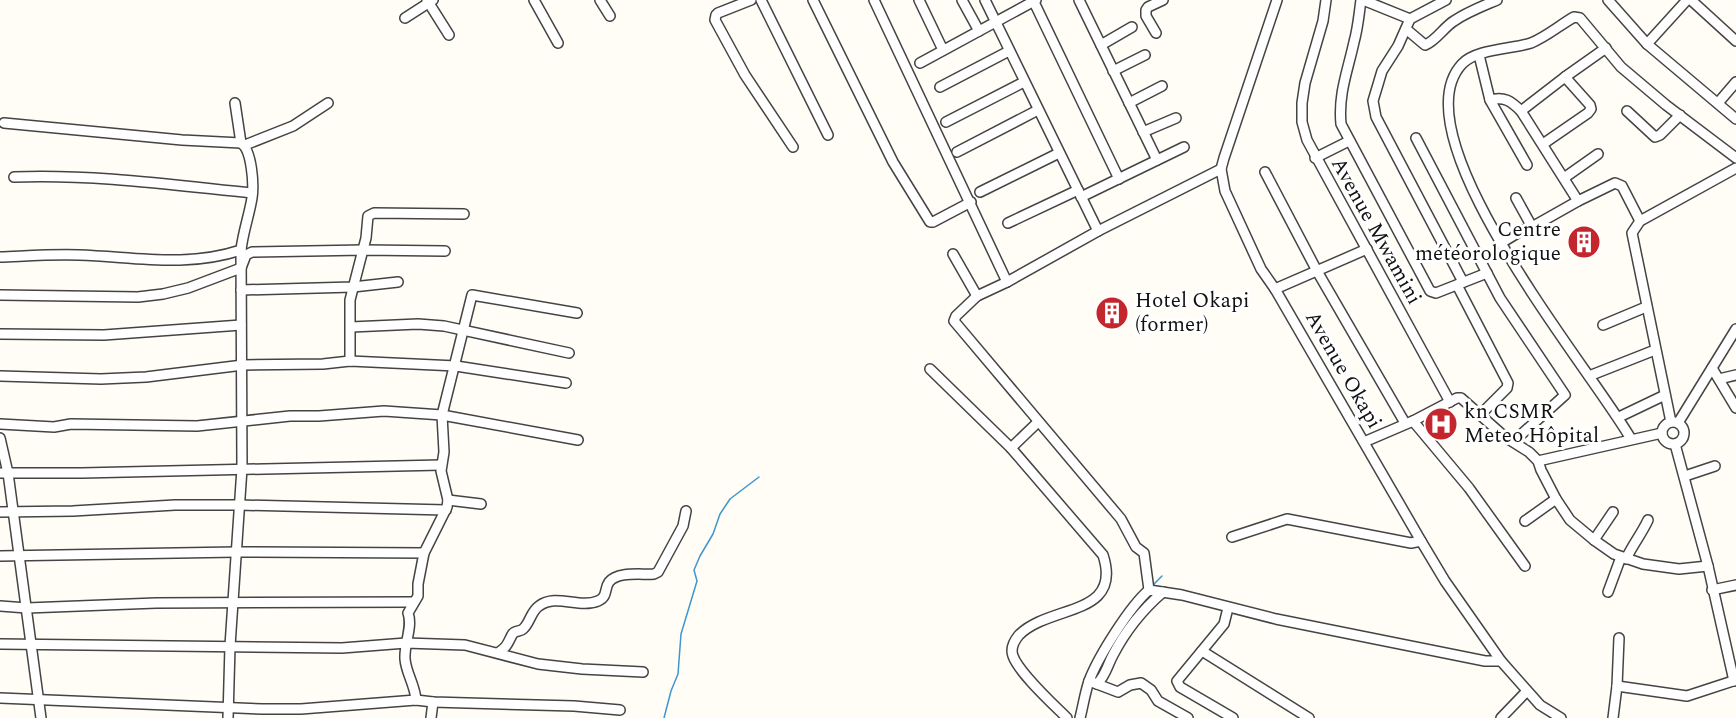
<svg xmlns="http://www.w3.org/2000/svg" width="1736" height="718" font-family="Spectral,serif">
<rect width="100%" height="100%" fill="#fffdf5"/>
<g fill="none" stroke-linecap="round" stroke-linejoin="round">
<g stroke="#3f96cf" stroke-width="1.5">
<path d="M1153,585L1162,576"/>
<path d="M664,718L671,691L678,674L681,634L697,581L694,570L700,556L713,534L720,514L730,499L759,477"/>
<path d="M1075,718L1077,710"/>
</g>
<g stroke="#444" stroke-width="12">
<g id="minor">
<path d="M427,0L449,35"/>
<path d="M534,0L558,43"/>
<path d="M600,0L610,16"/>
<path d="M751,0L718,13L716,15L715,20L745,75L793,147"/>
<path d="M761,0L828,135"/>
<path d="M813,0L893,162L930,222H933L971,202"/>
<path d="M874,0L1007,282"/>
<path d="M919,0L943,50"/>
<path d="M962,0L979,31"/>
<path d="M985,0L1098,231"/>
<path d="M1033,0L1119,179"/>
<path d="M1079,0L1157,160"/>
<path d="M1277,0L1224,158L1221,169L1225,191L1261,269L1275,289L1421,541L1445,581L1501,661L1540,705L1561,718"/>
<path d="M1326,0L1323,21L1305,83L1302,103V122L1307,140L1450,402"/>
<path d="M1361,0C1359,14 1358,28 1354,42C1348,70 1338,94 1341,124L1430,291L1436,293L1487,273"/>
<path d="M1363,0L1410,19"/>
<path d="M1446,0L1410,19L1398,46L1382,71L1373,101L1376,117L1463,282"/>
<path d="M1608,0L1647,44L1736,119"/>
<path d="M1691,0L1736,41"/>
<path d="M405,18L433,0"/>
<path d="M1406,29L1425,45C1436,41 1444,27 1454,21C1467,12 1483,6 1497,0"/>
<path d="M1156,33L1146,16V10L1148,7L1163,0"/>
<path d="M1647,44L1687,0"/>
<path d="M1101,45L1132,27"/>
<path d="M1479,55L1490,100C1504,96 1511,101 1521,111L1578,201"/>
<path d="M920,63L1036,0"/>
<path d="M1113,71L1145,55"/>
<path d="M1565,77L1606,48"/>
<path d="M940,87L1009,51"/>
<path d="M1490,100L1527,165"/>
<path d="M1129,103L1162,86"/>
<path d="M1718,103L1736,82"/>
<path d="M1521,111L1565,77L1590,105L1591,109L1588,113L1543,144"/>
<path d="M1627,111L1655,137L1660,135L1680,115"/>
<path d="M946,122L1024,82"/>
<path d="M4,123L182,140L241,143"/>
<path d="M1143,132L1176,118"/>
<path d="M1416,138L1500,298L1565,395L1514,441"/>
<path d="M245,145L293,126L328,103"/>
<path d="M957,152L1038,110"/>
<path d="M1315,158L1349,141"/>
<path d="M1265,172L1317,271L1405,423"/>
<path d="M14,177C94,174 173,185 252,193"/>
<path d="M1564,178L1598,154"/>
<path d="M980,192L1059,153"/>
<path d="M1081,197L1184,147"/>
<path d="M1516,198L1532,227"/>
<path d="M1008,223L1078,190"/>
<path d="M1501,243L1521,231L1532,227L1578,201L1615,183L1622,186L1640,221"/>
<path d="M953,254L977,296"/>
<path d="M0,257C26,256 53,254 79,255C136,257 186,268 241,250"/>
<path d="M1457,285L1508,383L1507,388L1480,415"/>
<path d="M1275,289L1367,249"/>
<path d="M241,290L353,287L398,282"/>
<path d="M0,295L138,297L163,294L188,288L241,268L246,255L252,252L364,250L445,251"/>
<path d="M1603,325L1646,307"/>
<path d="M351,327L418,324L444,326L569,353"/>
<path d="M0,334L104,335L241,325"/>
<path d="M350,361V300L366,238L368,216L374,213L464,214"/>
<path d="M1712,368L1736,408"/>
<path d="M930,369L1011,448L1103,555C1123,617 1050,604 1019,635C1014,641 1010,648 1013,656C1019,673 1053,704 1067,718"/>
<path d="M0,376L101,379L146,377L243,365L323,364L350,361L456,366L566,383"/>
<path d="M1589,376L1655,350"/>
<path d="M1719,379L1736,375"/>
<path d="M1619,417L1665,395"/>
<path d="M1413,421L1469,488L1525,566"/>
<path d="M1671,422L1632,233L1640,221L1736,168"/>
<circle cx="1673" cy="433" r="11"/>
<path d="M1678,423L1736,329"/>
<path d="M0,424L54,427L71,424L197,426L290,416H319L384,411L442,415L578,440"/>
<path d="M0,438L8,473L41,718"/>
<path d="M1631,439C1593,372 1395,136 1462,64C1476,49 1512,49 1531,43C1546,37 1560,25 1574,17L1580,18L1621,67L1666,105L1736,158"/>
<path d="M1364,442L1413,421L1457,398H1461L1505,437L1529,452L1538,461L1541,470L1556,499L1570,520L1594,540L1614,554L1643,564L1679,569L1708,566"/>
<path d="M1675,444L1708,566L1734,681"/>
<path d="M1011,448L1038,422"/>
<path d="M1538,461L1662,433"/>
<path d="M0,473H82L441,465"/>
<path d="M1685,476L1715,466"/>
<path d="M448,500L481,504"/>
<path d="M0,512L73,511L175,505H239L446,510"/>
<path d="M1525,521L1556,499"/>
<path d="M1232,537L1287,519L1411,543L1421,541"/>
<path d="M1594,540L1613,512"/>
<path d="M0,556L236,552L424,553"/>
<path d="M1626,559C1633,544 1641,535 1648,520"/>
<path d="M1149,590L1144,553L1136,547L1121,519L954,321L956,316L977,296L1007,282L1098,231L1221,169"/>
<path d="M1712,590L1736,585"/>
<path d="M1608,592L1621,557"/>
<path d="M0,606L27,608L156,603L414,602"/>
<path d="M1228,608L1224,624L1177,681L1180,687L1233,718"/>
<path d="M0,644L342,648L406,643L465,645L538,664L582,669L643,672"/>
<path d="M1202,651L1309,718"/>
<path d="M498,653C508,646 507,644 512,635C514,630 520,632 523,629C530,623 531,611 539,606C556,593 579,609 598,601C608,597 604,589 609,582C618,571 641,575 654,574L658,572L683,526L686,511"/>
<path d="M1089,681L1118,692L1130,685L1141,683L1151,690L1158,701L1188,718"/>
<path d="M1097,684C1106,675 1107,666 1113,655C1126,630 1142,610 1163,592"/>
<path d="M1617,686L1687,696L1736,680"/>
<path d="M0,698L262,709H301L416,700L433,702L574,706L620,710"/>
<path d="M416,700C415,685 406,673 405,659C404,643 413,627 408,613L418,596V584L424,553L447,507L448,500L441,471L444,452L442,415L472,295L577,313"/>
<path d="M228,718L230,646L242,468L241,250C243,232 249,216 252,198C254,185 252,150 241,143L235,103"/>
<path d="M431,718L433,702"/>
<path d="M1080,718C1083,706 1085,693 1089,681C1098,657 1130,606 1149,590L1182,595L1276,619L1485,661H1501"/>
<path d="M1501,718L1527,691"/>
<path d="M1613,718L1617,686L1619,638"/>
</g>
</g>
<use href="#minor" stroke="#fff" stroke-width="9"/>
</g>
<defs>
<g id="building-disc" transform="scale(1.725)"><circle r="9.5" fill="#c4262e" stroke="#fff"/><path d="M-4-6H4V6H1V3H-1V6H-4ZM-2.5-4.3h1.7v1.8h-1.7ZM.8-4.3h1.7v1.8H.8ZM-2.5-1h1.7V.8h-1.7ZM.8-1h1.7V.8H.8Z" fill="#fff"/></g>
<g id="hospital-disc" transform="scale(1.725)"><circle r="9.5" fill="#c4262e" stroke="#fff"/><path d="M-5-5h3v3.5h4V-5h3V5h-3V1.5h-4V5h-3Z" fill="#fff"/></g>
</defs>
<g fill-rule="evenodd">
<use href="#building-disc" x="1584" y="242"/>
<use href="#building-disc" x="1112" y="313"/>
<use href="#hospital-disc" x="1441" y="424"/>
</g>
<g text-anchor="middle" dominant-baseline="central" stroke-width="6" stroke-linejoin="round" paint-order="stroke">
<g font-size="21" fill="#111" stroke="#fff" text-anchor="start">
<text x="1561" y="230" text-anchor="end">Centre<tspan x="1561" dy="24">météorologique</tspan></text>
<text x="1135" y="301">Hotel Okapi<tspan x="1135" dy="24">(former)</tspan></text>
<text x="1464" y="412">kn CSMR<tspan x="1464" dy="24">Meteo Hôpital</tspan></text>
</g>
<g font-size="21" fill="#111" stroke="#fff">
<text transform="translate(1376 231) rotate(61)">Avenue Mwamini</text>
<text transform="translate(1343 370) rotate(60)">Avenue Okapi</text>
</g>
</g>
</svg>
